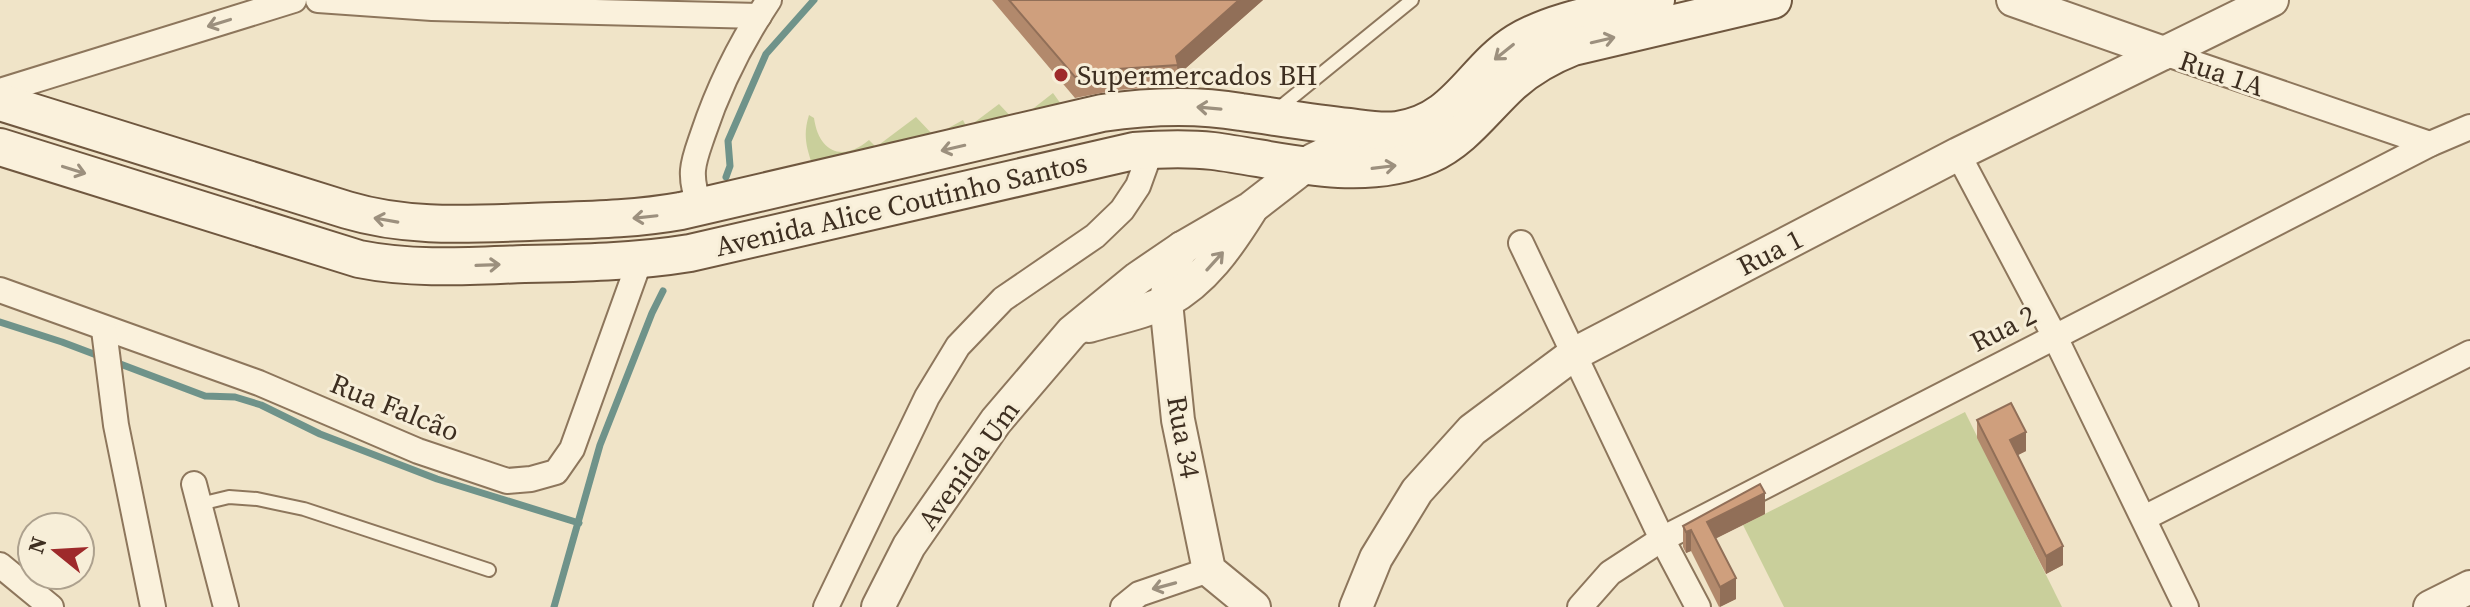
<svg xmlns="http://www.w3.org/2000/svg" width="2470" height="607" font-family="'Source Serif 4',serif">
<rect width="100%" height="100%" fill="#f0e4c8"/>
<g fill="#c9cf9b">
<path d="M1053,93L1066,111L818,166L812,164C806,146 803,134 809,115L814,118C819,153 843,162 869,140L876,147L916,117L934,136L963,120L967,128L999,104L1016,122Z"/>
<path d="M1965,412L2062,607H1784L1743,525Z"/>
</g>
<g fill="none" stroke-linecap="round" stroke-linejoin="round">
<g stroke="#6f938a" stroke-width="7">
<path d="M726,177L730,166L728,141L766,54L814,0"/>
<path d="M0,322L62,342L205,396L235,397L261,405L320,434L437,479L579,523"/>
<path d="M554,607L600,445L652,313L663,291"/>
</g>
<g stroke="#8d765c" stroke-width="16">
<g id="service">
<path d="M1278,109L1412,0"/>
<path d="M200,504L229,497L257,499L304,509L489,570"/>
</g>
</g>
<g stroke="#8d765c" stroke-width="28">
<g id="minor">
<path d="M318,0L432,8L759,16"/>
<path d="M2164,53L2430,144"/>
<path d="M0,91L294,0"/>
<path d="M1958,154L2054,335L2186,607"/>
<path d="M700,207C696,195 692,183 693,170C694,158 699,146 703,134C719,86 741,42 769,0"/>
<path d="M1521,243L1662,539L1698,607"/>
<path d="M0,290L259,383L418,451L507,481L531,479L556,472L572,449L640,260"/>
<path d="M104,330L116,425L153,607"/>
<path d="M194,484L226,607"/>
<path d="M2144,518L2470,353"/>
<path d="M0,565L51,607"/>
<path d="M826,607L927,397L958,346L1003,299L1095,236L1122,210L1138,186L1151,150"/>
<path d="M1123,607L1139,594L1209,570"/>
<path d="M1580,607L1610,573L1662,539L2430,144L2470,127"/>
</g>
</g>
<g stroke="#8d765c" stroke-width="36">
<g id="tertiary">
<path d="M2013,0L2164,53"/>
<path d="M1182,248L1171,267L1166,302L1178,420L1209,570L1254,607"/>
<path d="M1089,326C1112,319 1147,312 1167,301C1204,281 1228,246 1250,211"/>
<path d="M878,607L909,546L996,421L1072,332L1138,278L1182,248L1251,208L1313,160L1346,144L1387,133"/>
<path d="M1356,607L1376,558L1417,491L1472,430L1574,354L1958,154L2272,0"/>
<path d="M2430,607L2470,587"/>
</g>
</g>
<g stroke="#6f573f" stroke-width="40">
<g id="secondary">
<path d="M0,102L347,210C407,228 467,224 529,222C580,220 631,220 681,211L1102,113C1149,106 1194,104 1241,112C1277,117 1313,123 1349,127C1365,129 1381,132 1397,130C1457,122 1472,70 1517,42C1557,18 1610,12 1656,0"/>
<path d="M0,147L359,259C414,270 469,266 524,264C580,263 635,262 690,253L1134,151C1161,149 1187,148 1213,151C1283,160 1361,185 1429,155C1463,140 1484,109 1511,84C1530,67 1550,56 1573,47L1773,0"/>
</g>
</g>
<use href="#service" stroke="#faf1dc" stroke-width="12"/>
<use href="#minor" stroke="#faf1dc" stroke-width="24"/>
<use href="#tertiary" stroke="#faf1dc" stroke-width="32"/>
<use href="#secondary" stroke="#faf1dc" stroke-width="36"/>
</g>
<g fill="#b2896c">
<path d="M992,0H1263L1178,75V86L1117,90L1075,98Z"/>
<path d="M1977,420L2026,451L2018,455L2063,565L2046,574L1977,438Z"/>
<path d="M1765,514L1716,538L1736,599L1719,607L1691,551L1686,553L1683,547V526Z"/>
</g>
<g fill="#916f58">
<path d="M1239,0H1263L1178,75L1176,56Z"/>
<path d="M2026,432V451L2010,459V440Z"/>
<path d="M1765,493V514L1707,543V522Z"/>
<path d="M1691,530V551L1686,553V532Z"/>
<path d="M2063,546V565L2046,574V556Z"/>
<path d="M1736,578V599L1720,607V587Z"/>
</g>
<g fill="#cf9f7d" stroke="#916f58" stroke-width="2">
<path d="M1009,0H1239L1176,56L1178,65L1117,69L1075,77Z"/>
<path d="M2011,403L2026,432L2010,440L2063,546L2046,556L1977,420Z"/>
<path d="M1760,484L1765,493L1707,522L1736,578L1720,587L1691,530L1686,532L1683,526Z"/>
</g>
<defs><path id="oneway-shaft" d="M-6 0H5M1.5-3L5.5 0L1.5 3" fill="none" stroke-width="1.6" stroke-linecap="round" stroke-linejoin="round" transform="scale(2)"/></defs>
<g stroke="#9c907e">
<use href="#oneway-shaft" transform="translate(219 23) rotate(163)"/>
<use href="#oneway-shaft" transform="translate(1603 40) rotate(-13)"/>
<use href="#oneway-shaft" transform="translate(1504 52) rotate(141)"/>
<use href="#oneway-shaft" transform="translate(1209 108) rotate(-175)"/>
<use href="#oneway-shaft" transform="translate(953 148) rotate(167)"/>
<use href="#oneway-shaft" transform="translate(1384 167) rotate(-7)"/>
<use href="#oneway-shaft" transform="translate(74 170) rotate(17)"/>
<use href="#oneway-shaft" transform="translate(645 217) rotate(174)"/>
<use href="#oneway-shaft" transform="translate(386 220) rotate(-170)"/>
<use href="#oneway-shaft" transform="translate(1215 261) rotate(-48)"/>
<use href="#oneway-shaft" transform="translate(488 265) rotate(-2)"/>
<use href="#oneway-shaft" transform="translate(1164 586) rotate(165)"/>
</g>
<circle fill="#9e2a2b" stroke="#f7eed8" stroke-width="3" cx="1061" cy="75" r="8"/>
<g text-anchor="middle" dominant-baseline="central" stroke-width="6" stroke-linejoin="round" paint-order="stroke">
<g font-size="28" fill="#3d2e20" stroke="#f7eed8">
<text transform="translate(2222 73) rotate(19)">Rua 1A</text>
<text transform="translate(901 204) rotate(-13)">Avenida Alice Coutinho Santos</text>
<text transform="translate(1770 252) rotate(-27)">Rua 1</text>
<text transform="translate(2003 328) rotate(-27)">Rua 2</text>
<text transform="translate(395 407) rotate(22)">Rua Falcão</text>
<text transform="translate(1184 437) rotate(80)">Rua 34</text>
<text transform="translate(968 465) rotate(-54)">Avenida Um</text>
</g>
<g font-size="28" fill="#3d2e20" stroke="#f7eed8" text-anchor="start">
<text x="1077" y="75">Supermercados BH</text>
</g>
</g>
<g transform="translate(56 551) rotate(288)"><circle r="38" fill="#f7eed8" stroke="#ada18e" stroke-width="2"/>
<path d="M0-6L14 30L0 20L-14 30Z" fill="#9e2a2b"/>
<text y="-12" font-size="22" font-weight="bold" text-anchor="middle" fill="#3d2e20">N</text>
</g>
</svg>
